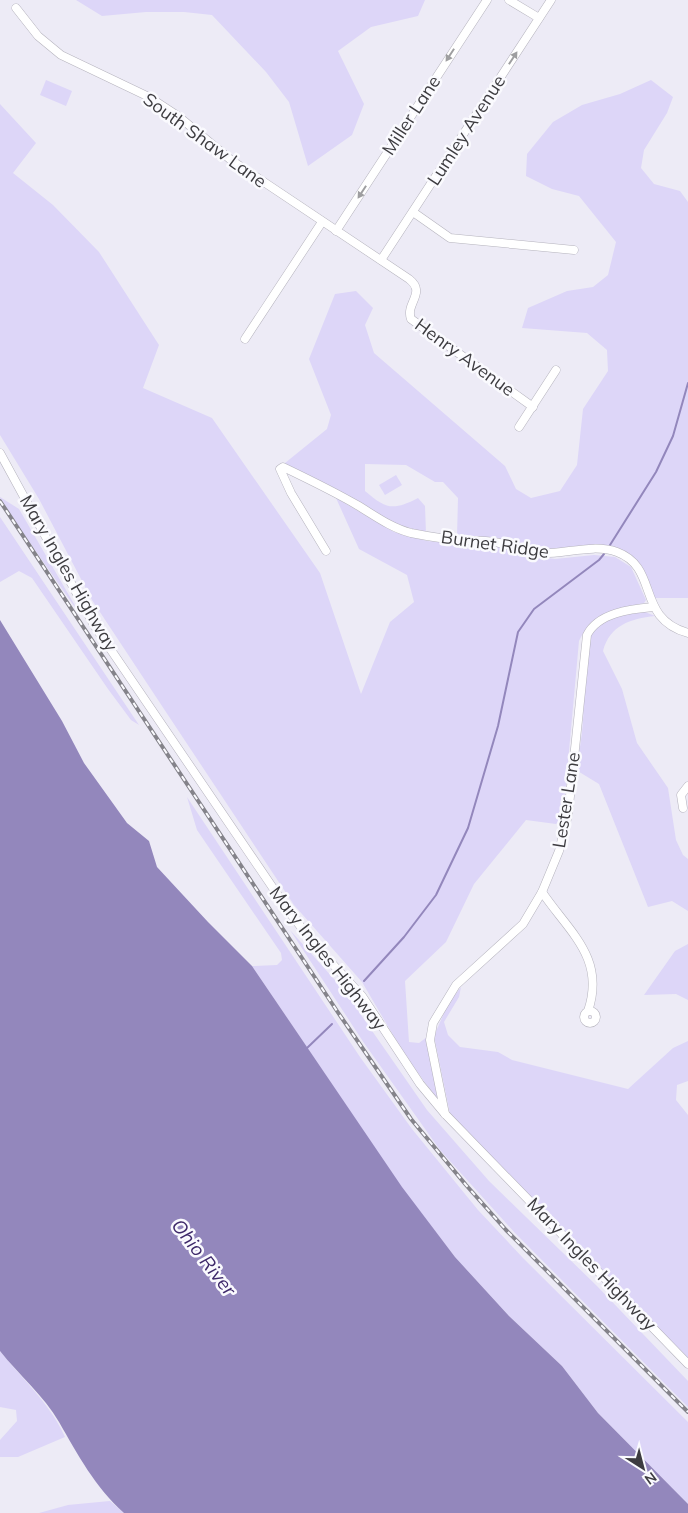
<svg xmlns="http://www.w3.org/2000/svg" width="688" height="1513" font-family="Mulish,sans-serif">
<rect width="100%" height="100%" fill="#edebf6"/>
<g fill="#ddd6f8">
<path d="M76,0H425L418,16L371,27L338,51L364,104L352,135L308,166L289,102L266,72L212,15L184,12H146L102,16Z"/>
<path d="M46,80L72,91L66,106L40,95Z"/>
<path d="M651,80L673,97L667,113L644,150L641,168L654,184L680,191L688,202V598H654C633,525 596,553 540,551C513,550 484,541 457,537L458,498L443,482H435L406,465L365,464V491C386,509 393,511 418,498L425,506L426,533L397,524L287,466L285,463L327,429L331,415L309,359L335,294L356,291L373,308L365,325L374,353L505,466L516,489L531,498L560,491L577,465L583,409L608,371L607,350L587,333L522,328L528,308L567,291L593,287L608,275L616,242L579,196L552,189L526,176L527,154L553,122L582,105L620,94Z"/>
<path d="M0,104L36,143L13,173L53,205L99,252L159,345L143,388L212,418L320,573L361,694L390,622L414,602L407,575L359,549L336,498L394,532L427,541L499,546L525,555L555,559L594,555L615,557L631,567L646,600L644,603C614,610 593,612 579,641L563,817L556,824L526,820L474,884L446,942L405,981L409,1042L419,1043L427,1037L428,1051L444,1109L403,1052L362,982L294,905L162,706L92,600L39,499L0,435Z"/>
<path d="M396,475L402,485L385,495L379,485Z"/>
<path d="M0,497L19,509L81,616L0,500Z"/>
<path d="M0,517L139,725L131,720L108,689L32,578L19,571L0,582Z"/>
<path d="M645,612L655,616C630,619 610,625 603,651L622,689L637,743L668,788L676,840L683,855L688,859V911L672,901L648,907L599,784L576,770C579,754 582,737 583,720C585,695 579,650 595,629C606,616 629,613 645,612Z"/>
<path d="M187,797L360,1057L412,1129L478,1210L524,1259L688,1422V1504L598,1413L562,1366L509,1316L455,1257L402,1188L252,966L277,965L282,960L281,953L197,830Z"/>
<path d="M290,930L343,989L427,1110L489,1181L597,1286L688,1381V1407L515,1233L440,1150L364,1043Z"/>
<path d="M688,944V1000L676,994L644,995L675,951Z"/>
<path d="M461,987L459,997L444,1022L448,1035L460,1047L498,1052L512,1060L628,1089L673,1048L688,1041V1081L677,1085L676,1100L688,1115V1360L450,1114L434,1036L448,1004Z"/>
<path d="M0,1351C22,1379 50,1403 65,1437L18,1457H0V1440L17,1421L16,1410L0,1407Z"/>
<path d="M110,1501L124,1513H39L68,1505Z"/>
</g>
<path fill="#9387bc" d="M0,620L62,721L84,763L127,823L149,841L157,867L208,922L252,966L402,1187L455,1257L509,1316L562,1366L598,1413L688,1504V1513H124C95,1487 78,1455 59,1422C44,1396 19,1375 0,1351Z"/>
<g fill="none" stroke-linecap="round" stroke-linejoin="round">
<g stroke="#9387bc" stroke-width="2">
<path d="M610,545L656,472L673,436L688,383"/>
<path d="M364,981L404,937L436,895L468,828L498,726L518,632L534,609L599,560L604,554"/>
<path d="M307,1048L332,1024"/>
</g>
<g stroke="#b5b3bd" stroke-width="9">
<g id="minor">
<path d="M509,0L539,18"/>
<path d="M16,8L38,36L61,55L149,97L178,116L231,160L409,279C427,293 405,303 411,319L533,407"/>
<path d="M413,212L450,238L574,250"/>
<path d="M336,231L487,0"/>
<path d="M381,260L551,0"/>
<path d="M245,339L322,222"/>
<path d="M519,427L556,370"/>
<path d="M0,453L94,625L290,913L315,945L362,996L420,1084L445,1114L688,1364"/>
<path d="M326,551L291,493L280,469L283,467C308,479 333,491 357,505C374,515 391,528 411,533C426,536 444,539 460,540C471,541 482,540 494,542C509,544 522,552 538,553C563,555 592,543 617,552C660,568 635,618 688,633"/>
<path d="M683,808L681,795L688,786"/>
<path d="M542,892C569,932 606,958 588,1011"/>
<circle cx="590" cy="1017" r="6"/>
<path d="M445,1114L430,1040L433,1023L456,985L523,924L542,892L559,851L568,815L587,635C598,613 630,609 653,607"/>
</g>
</g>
<use href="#minor" stroke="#fff" stroke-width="8"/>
<g stroke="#84838a" stroke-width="4">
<path id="rail" d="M0,501L337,1011L411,1119L466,1185L506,1230L688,1412"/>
</g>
<use href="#rail" stroke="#fafafe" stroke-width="2" stroke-dasharray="5.5" stroke-linecap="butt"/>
</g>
<defs><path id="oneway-solid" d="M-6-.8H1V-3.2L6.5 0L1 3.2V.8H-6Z" transform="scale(1.25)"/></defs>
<g fill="#9e9ea0">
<use href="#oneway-solid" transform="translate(450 55) rotate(123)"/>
<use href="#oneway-solid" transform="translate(513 58) rotate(-57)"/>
<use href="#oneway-solid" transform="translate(362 192) rotate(123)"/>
</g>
<g text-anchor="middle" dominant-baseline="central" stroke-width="5" stroke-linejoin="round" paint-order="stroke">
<g font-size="18" fill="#3d3c40" stroke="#fafafe">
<text transform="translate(411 115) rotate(-57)">Miller Lane</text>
<text transform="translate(466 130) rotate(-57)">Lumley Avenue</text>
<text transform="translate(205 140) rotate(36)">South Shaw Lane</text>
<text transform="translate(465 357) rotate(36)">Henry Avenue</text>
<text transform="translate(495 544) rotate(8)">Burnet Ridge</text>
<text transform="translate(69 573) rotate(60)">Mary Ingles Highway</text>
<text transform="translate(566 800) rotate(-81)">Lester Lane</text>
<text transform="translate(328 958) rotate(52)">Mary Ingles Highway</text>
<text transform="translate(592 1264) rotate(46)">Mary Ingles Highway</text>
</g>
<g font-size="19" font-style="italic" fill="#3e296a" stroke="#fafafe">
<text transform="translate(204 1257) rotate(52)">Ohio River</text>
</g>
</g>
<g transform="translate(643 1468) rotate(144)" stroke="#fafafe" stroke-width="4" paint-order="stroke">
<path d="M0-4L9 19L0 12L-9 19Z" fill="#3d3c40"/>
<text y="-8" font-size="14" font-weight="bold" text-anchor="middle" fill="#3d3c40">N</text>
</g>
</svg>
